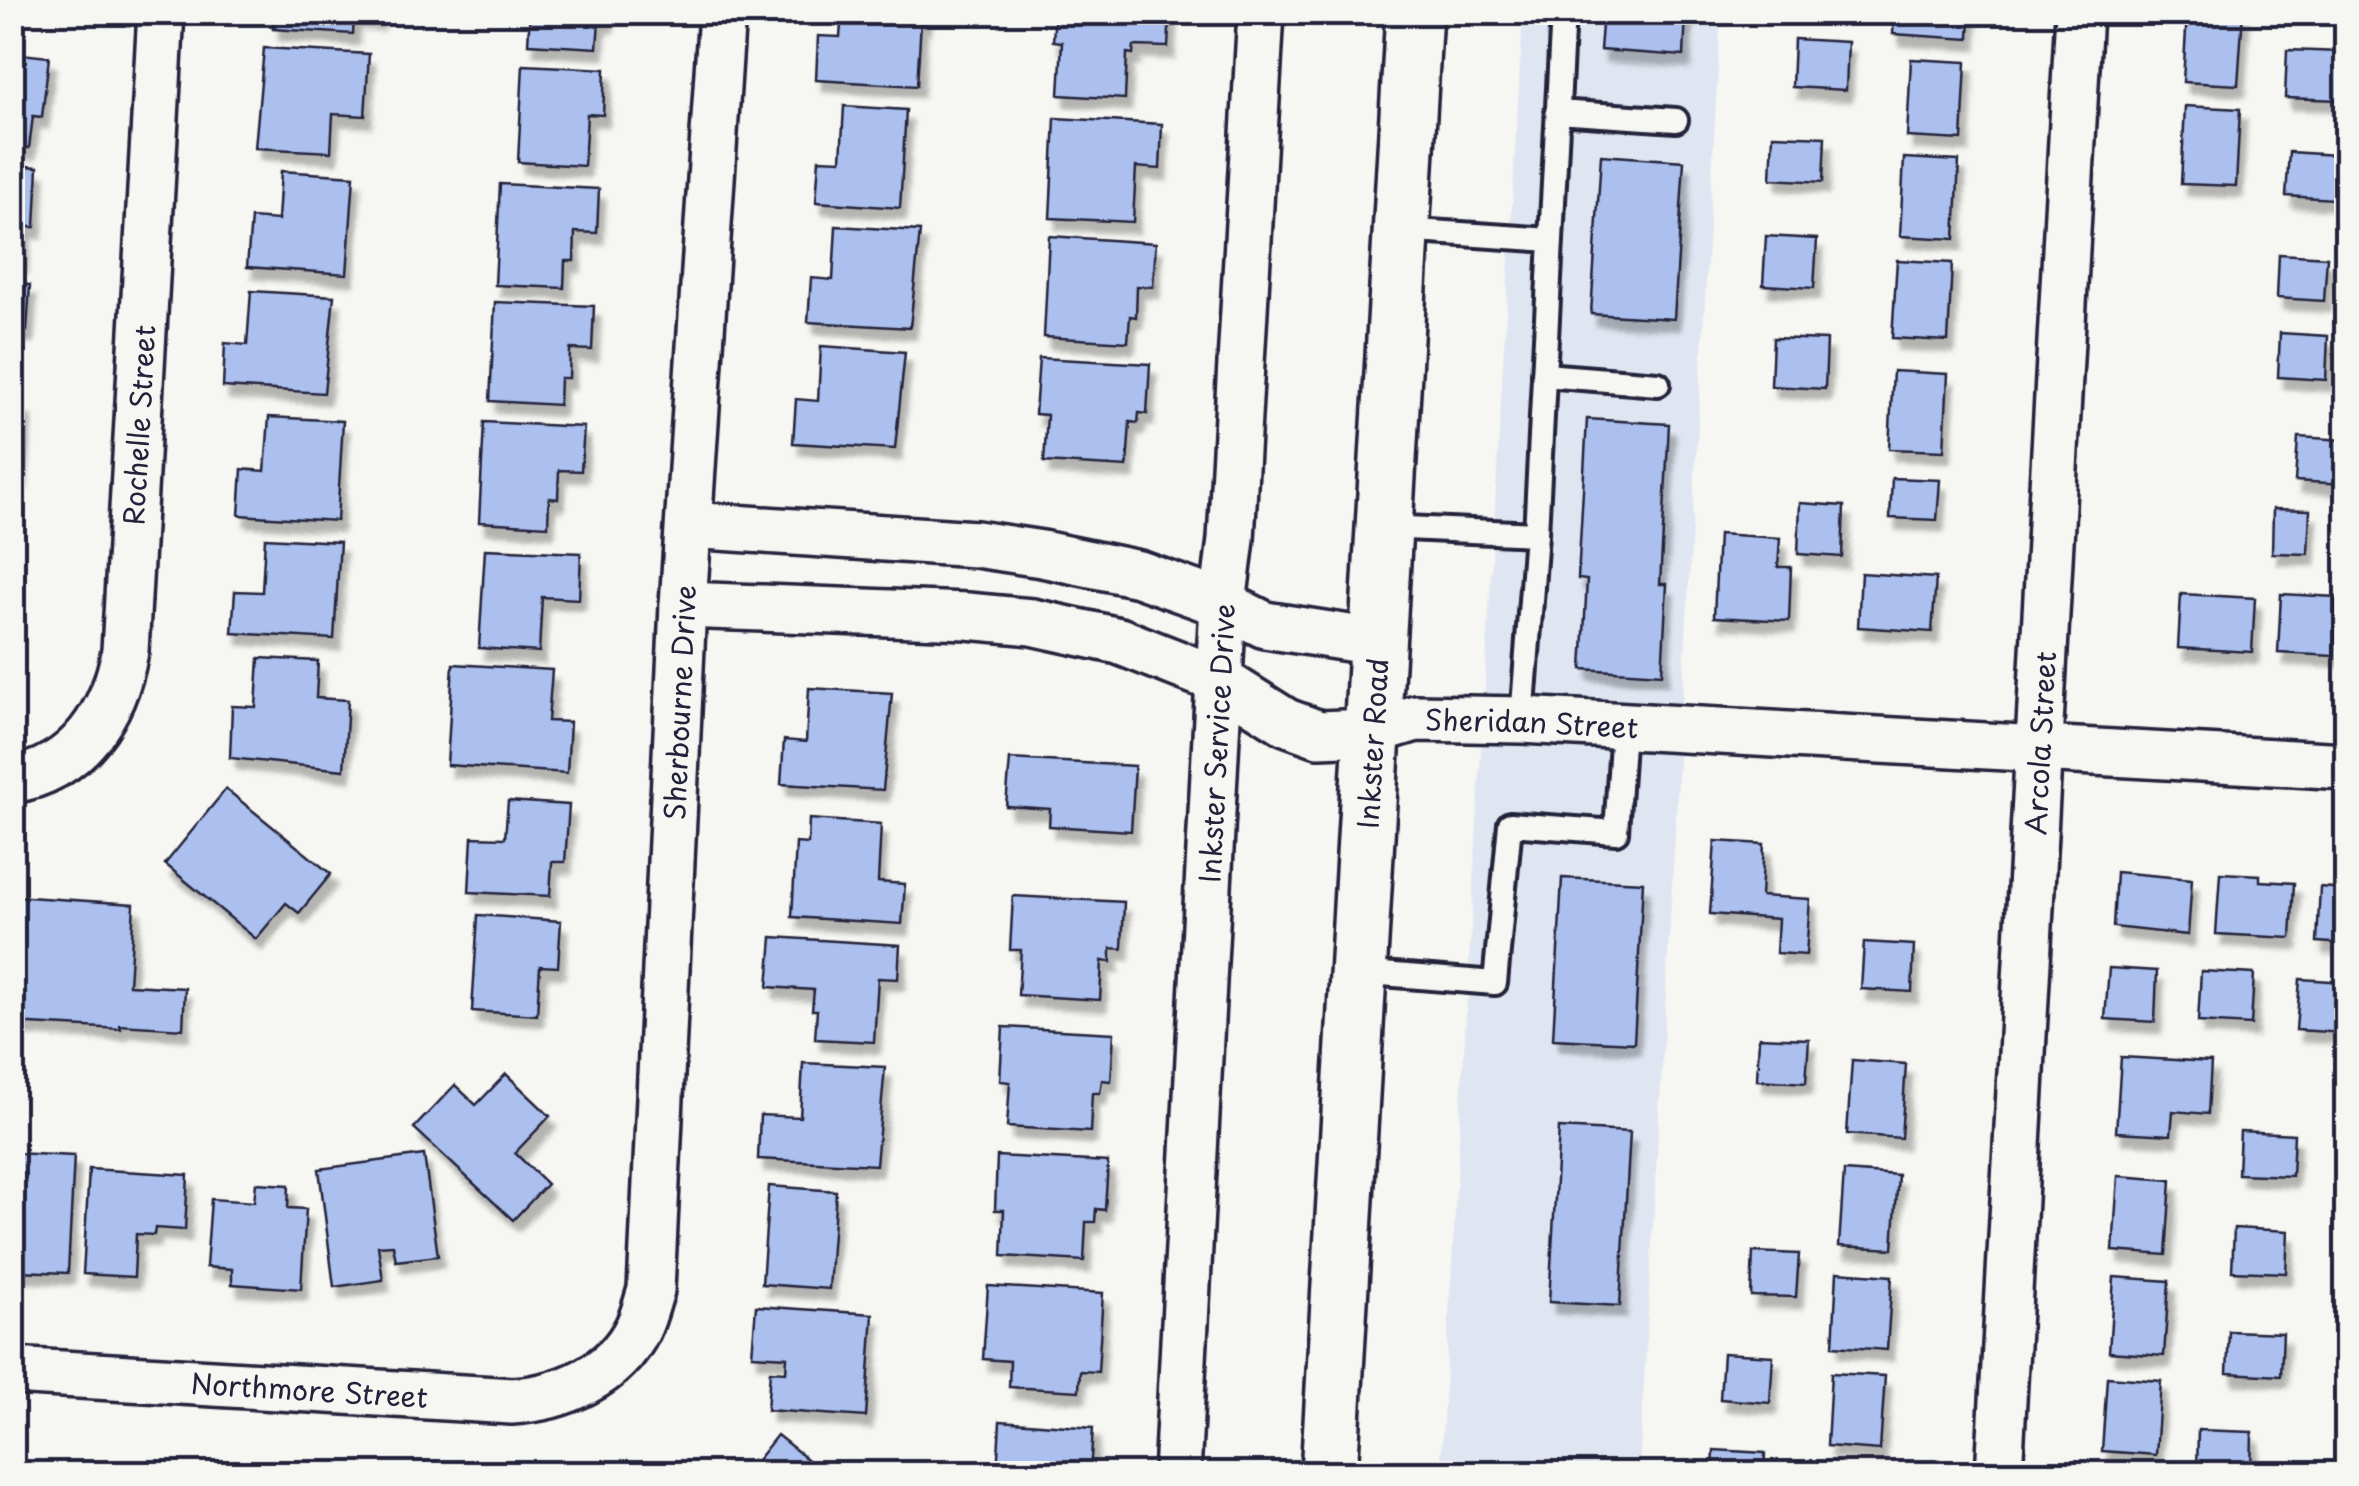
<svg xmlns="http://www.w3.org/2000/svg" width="2359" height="1486" font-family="'Playpen Sans',sans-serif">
<defs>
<filter id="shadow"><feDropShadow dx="6" dy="11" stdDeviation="2.5" flood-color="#0004"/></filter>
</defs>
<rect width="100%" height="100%" fill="#f6f6f2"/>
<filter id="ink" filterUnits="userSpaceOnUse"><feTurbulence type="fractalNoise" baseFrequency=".01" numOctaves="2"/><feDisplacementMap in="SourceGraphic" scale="20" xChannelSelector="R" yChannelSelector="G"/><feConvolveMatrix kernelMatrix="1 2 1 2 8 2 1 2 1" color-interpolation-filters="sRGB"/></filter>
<g filter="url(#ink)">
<path fill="#e0e6f1" d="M1523,13H1721L1639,1473L1440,1474Z"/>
<g fill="#acc0ef" stroke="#22223b" stroke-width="2.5" filter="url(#shadow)">
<path d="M274,12H378V19L354,17L353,34L273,29Z"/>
<path d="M530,12H608L607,21H599L597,48L528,44Z"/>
<path d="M842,12H925V22L921,21L917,86L816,80L818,36L840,37Z"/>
<path d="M1055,12H1170L1168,47L1134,46L1133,54L1127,53L1125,99L1059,95L1062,42L1053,41Z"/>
<path d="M1603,12H1686L1684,56L1600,50Z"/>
<path d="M1894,12H1970L1969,39L1893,34Z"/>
<path d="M2187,12H2243L2238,85L2183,82Z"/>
<path d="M1794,39L1848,42L1846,90L1792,87Z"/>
<path d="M264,48L369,54L365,116L333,114L331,152L255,148Z"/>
<path d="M2287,50L2342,52L2340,100L2285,98Z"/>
<path d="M12,53L49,57L42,117L33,116L29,148L12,146Z"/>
<path d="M1911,59L1966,62L1962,140L1907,137Z"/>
<path d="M523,65L605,69L603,115L587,114L584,166L518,162Z"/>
<path d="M844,106L906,110L900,208L816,202L819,159L841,160Z"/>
<path d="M2185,106L2240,109L2236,186L2181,184Z"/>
<path d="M1055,118L1162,124L1160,169L1136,167L1133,222L1050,218Z"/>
<path d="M1773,135L1825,137L1823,182L1771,179Z"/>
<path d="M2289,152L2336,155L2334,199L2286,196Z"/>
<path d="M1601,155L1684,161L1674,319L1591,314Z"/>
<path d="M1904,158L1959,161L1955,239L1900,236Z"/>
<path d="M12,165L38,167L35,227H24L21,263H12Z"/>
<path d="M281,171L354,176L347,274L247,267L251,218L278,220Z"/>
<path d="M500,184L599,189L597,233L575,232L574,261H565L564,288L495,285Z"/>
<path d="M836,226L920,231L910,328L808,322L811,278L833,280Z"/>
<path d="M1049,236L1156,243L1153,287L1137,286L1136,317L1130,316L1128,342L1044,337Z"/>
<path d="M1766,236L1817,239L1814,288L1763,285Z"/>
<path d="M2279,254L2327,257L2324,301L2277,298Z"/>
<path d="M1897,260L1952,263L1948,341L1892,338Z"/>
<path d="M12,284L30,285L27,331L12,330Z"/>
<path d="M251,291L334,296L324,393L223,387L225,343L247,345Z"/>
<path d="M495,302L594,306L592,350L570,349L569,378H560L559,405L490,401Z"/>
<path d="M2280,333L2328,336L2326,380L2278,377Z"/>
<path d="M1773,338L1827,340L1825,389L1771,386Z"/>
<path d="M821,346L905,352L895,449L793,443L796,399L818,401Z"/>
<path d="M1039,358L1150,364L1147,414L1139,413L1138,423L1130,422L1127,467L1044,462L1047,415L1035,414Z"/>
<path d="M1893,371L1948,374L1944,451L1889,449Z"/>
<path d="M12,405L25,406L20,478H12Z"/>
<path d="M269,417L343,421L337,521L239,515L242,469L265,471Z"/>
<path d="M1587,419L1669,424L1660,584H1667L1662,674L1582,669L1587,580L1578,579Z"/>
<path d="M484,422L584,427L581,471L559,470L558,499L549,498L548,526L479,522Z"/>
<path d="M2298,437L2345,440L2343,484L2295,481Z"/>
<path d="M1892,478L1940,480L1937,520L1890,518Z"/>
<path d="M1800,503L1844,506L1842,557L1798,554Z"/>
<path d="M2273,509L2310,510L2308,554L2272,553Z"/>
<path d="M1718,534L1780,538L1778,567H1791L1789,621L1714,617Z"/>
<path d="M265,538L340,542L334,639L232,633L235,591L262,592Z"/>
<path d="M485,549L581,553L579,599L542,597L539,652L479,648Z"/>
<path d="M1861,573L1936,578L1932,632L1858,627Z"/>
<path d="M2181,594L2255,598L2252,652L2178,648Z"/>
<path d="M2281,594L2336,597L2334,656L2278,653Z"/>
<path d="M259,658L318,661L316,698L348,700L344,770L230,758L232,706L256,707Z"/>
<path d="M453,664L552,670L548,721L570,722L567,773L447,765Z"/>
<path d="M809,688L892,693L883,790L781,784L784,740L806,742Z"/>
<path d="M1010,759L1135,766L1131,831L1049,826L1050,809L1006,806Z"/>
<path d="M226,789L331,874L299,913L286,903L256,939L165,864Z"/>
<path d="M508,801L569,805L565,862H552L550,896L469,892L472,837L505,838Z"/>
<path d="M809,819L881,824L878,882L905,884L902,924L792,917L796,843L808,844Z"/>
<path d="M1715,841L1764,844L1761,896L1810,899L1806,955L1776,953L1778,919L1710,914Z"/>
<path d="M2116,872L2192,879L2188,935L2113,927Z"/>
<path d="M2220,873L2260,875V881L2294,883L2291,938L2216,934Z"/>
<path d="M1562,878L1643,882L1634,1043L1553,1039Z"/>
<path d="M2320,887L2346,889V944L2317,942Z"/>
<path d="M12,896L134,904L129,985L185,988L183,1029L120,1025L121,1029L12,1023Z"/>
<path d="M1013,896L1124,902L1122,949L1111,948V962L1102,961L1100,1000L1018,995L1021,950H1010Z"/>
<path d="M478,915L561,921L558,967L540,966L537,1015L472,1011Z"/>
<path d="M772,937L900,945L898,979L878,978L874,1042L815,1039L817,1010H812L814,990L768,987Z"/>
<path d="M1864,942L1914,945L1912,992L1861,989Z"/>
<path d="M2109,968L2157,971L2155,1022L2105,1019Z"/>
<path d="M2201,971L2254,974L2251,1025L2198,1022Z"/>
<path d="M2300,979L2346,982V1033L2296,1030Z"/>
<path d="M1003,1027L1114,1033L1111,1081L1102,1080L1100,1093H1092L1090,1132L1007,1127L1010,1082L1000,1081Z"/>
<path d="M1759,1037L1809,1039L1806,1083L1757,1080Z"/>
<path d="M2121,1057L2211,1062L2208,1114L2173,1111L2171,1135L2116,1132Z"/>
<path d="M1852,1060L1906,1064L1901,1138L1847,1134Z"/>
<path d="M803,1063L885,1067L876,1165L758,1159L760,1115L800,1117Z"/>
<path d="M506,1074L550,1116L515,1153L547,1184L513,1220L414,1128L455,1085L476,1105Z"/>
<path d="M1559,1128L1630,1132L1620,1306L1549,1302Z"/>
<path d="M2240,1131L2294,1134L2292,1176L2238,1174Z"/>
<path d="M13,1153L74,1156L68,1273L17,1271L18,1259L12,1258Z"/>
<path d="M424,1155L438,1256L396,1261L393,1245L378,1246L383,1280L334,1287L319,1169Z"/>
<path d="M997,1156L1108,1162L1105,1210L1096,1209L1095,1222H1086L1084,1261L1002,1256L1004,1210H995Z"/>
<path d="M89,1169L188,1175L185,1230L155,1228L154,1235L136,1234L134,1277L83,1274Z"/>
<path d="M1844,1171L1898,1175L1893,1249L1839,1246Z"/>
<path d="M2118,1176L2171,1180L2166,1255L2113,1251Z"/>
<path d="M256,1183L289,1185L288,1208L306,1209L301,1289L232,1284V1269L206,1267L211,1199L254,1202Z"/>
<path d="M769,1186L836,1191L829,1289L762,1284Z"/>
<path d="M2234,1228L2288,1231L2286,1273L2232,1271Z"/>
<path d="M1753,1252L1799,1254L1796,1297L1751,1296Z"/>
<path d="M1837,1272L1892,1276L1887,1350L1833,1346Z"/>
<path d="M2114,1277L2169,1281L2164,1356L2109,1352Z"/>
<path d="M988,1286L1103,1293L1098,1372L1080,1371L1079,1391L1009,1387L1010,1361L983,1359Z"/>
<path d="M756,1306L873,1314L866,1417L767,1410L770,1371L786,1372L787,1357L752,1355Z"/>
<path d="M2229,1331L2283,1333L2281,1376L2227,1373Z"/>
<path d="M1723,1353L1773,1356L1770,1403L1720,1399Z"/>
<path d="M1831,1373L1885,1376L1880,1450L1827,1446Z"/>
<path d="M2107,1377L2161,1381L2156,1455L2102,1451Z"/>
<path d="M1000,1421L1093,1428L1090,1474H997Z"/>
<path d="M2198,1430L2252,1432L2251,1474L2197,1472Z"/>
<path d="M777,1435L826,1474H746Z"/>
<path d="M1714,1450L1765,1453L1764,1474H1713Z"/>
</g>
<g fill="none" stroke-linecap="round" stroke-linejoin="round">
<g stroke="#22223b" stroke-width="30">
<g id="lane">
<path d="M1557,112L1676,120"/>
<path d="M1401,230L1551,240L1536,534L1522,720"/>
<path d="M1551,240L1563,12"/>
<path d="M1544,375L1658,384"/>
<path d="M1384,527L1536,534"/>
<path d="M1357,972L1495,983L1510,824L1616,832L1623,728"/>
</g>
</g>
<g stroke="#22223b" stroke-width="52">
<g id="street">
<path d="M689,525L976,544L1042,554L1139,574L1223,604L1265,625L1375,642"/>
<path id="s1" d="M683,605L967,616L1032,622L1119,641L1221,681L1286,722L1319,734L1370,732L1416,718L1522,720L2346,766"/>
<path id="s2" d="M12,780C79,769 114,713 125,651L161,12"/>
<path id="s3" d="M12,1371L512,1401C562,1398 615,1376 638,1328C644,1316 647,1302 651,1290L683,605L722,12"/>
<path id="s4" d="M1177,1474L1223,604L1231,539L1261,12"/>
<path id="s5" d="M1999,1474L2079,12"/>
</g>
</g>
<g stroke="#22223b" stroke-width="62">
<g id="secondary">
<path id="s6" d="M1329,1474L1414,12"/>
</g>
</g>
<use href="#lane" stroke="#f6f6f2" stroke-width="22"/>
<use href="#street" stroke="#f6f6f2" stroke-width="45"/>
<use href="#secondary" stroke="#f6f6f2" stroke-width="55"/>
</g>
</g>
<g text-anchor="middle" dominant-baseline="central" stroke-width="10" stroke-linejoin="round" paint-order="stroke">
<g font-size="28" fill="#22223b" stroke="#f6f6f2">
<text stroke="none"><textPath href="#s2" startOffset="410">Rochelle Street</textPath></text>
<text stroke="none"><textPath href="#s3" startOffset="1282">Sherbourne Drive</textPath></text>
<text stroke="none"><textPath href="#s1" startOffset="875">Sheridan Street</textPath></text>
<text stroke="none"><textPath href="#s4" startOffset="732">Inkster Service Drive</textPath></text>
<text stroke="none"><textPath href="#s6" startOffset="732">Inkster Road</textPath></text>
<text stroke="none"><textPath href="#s5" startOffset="732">Arcola Street</textPath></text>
<text stroke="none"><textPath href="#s3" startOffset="298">Northmore Street</textPath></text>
</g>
</g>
<rect width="2359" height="1486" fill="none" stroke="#f6f6f2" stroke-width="50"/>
<rect x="25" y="25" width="2309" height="1436" fill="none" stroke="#22223b" stroke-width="4" filter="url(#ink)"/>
</svg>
